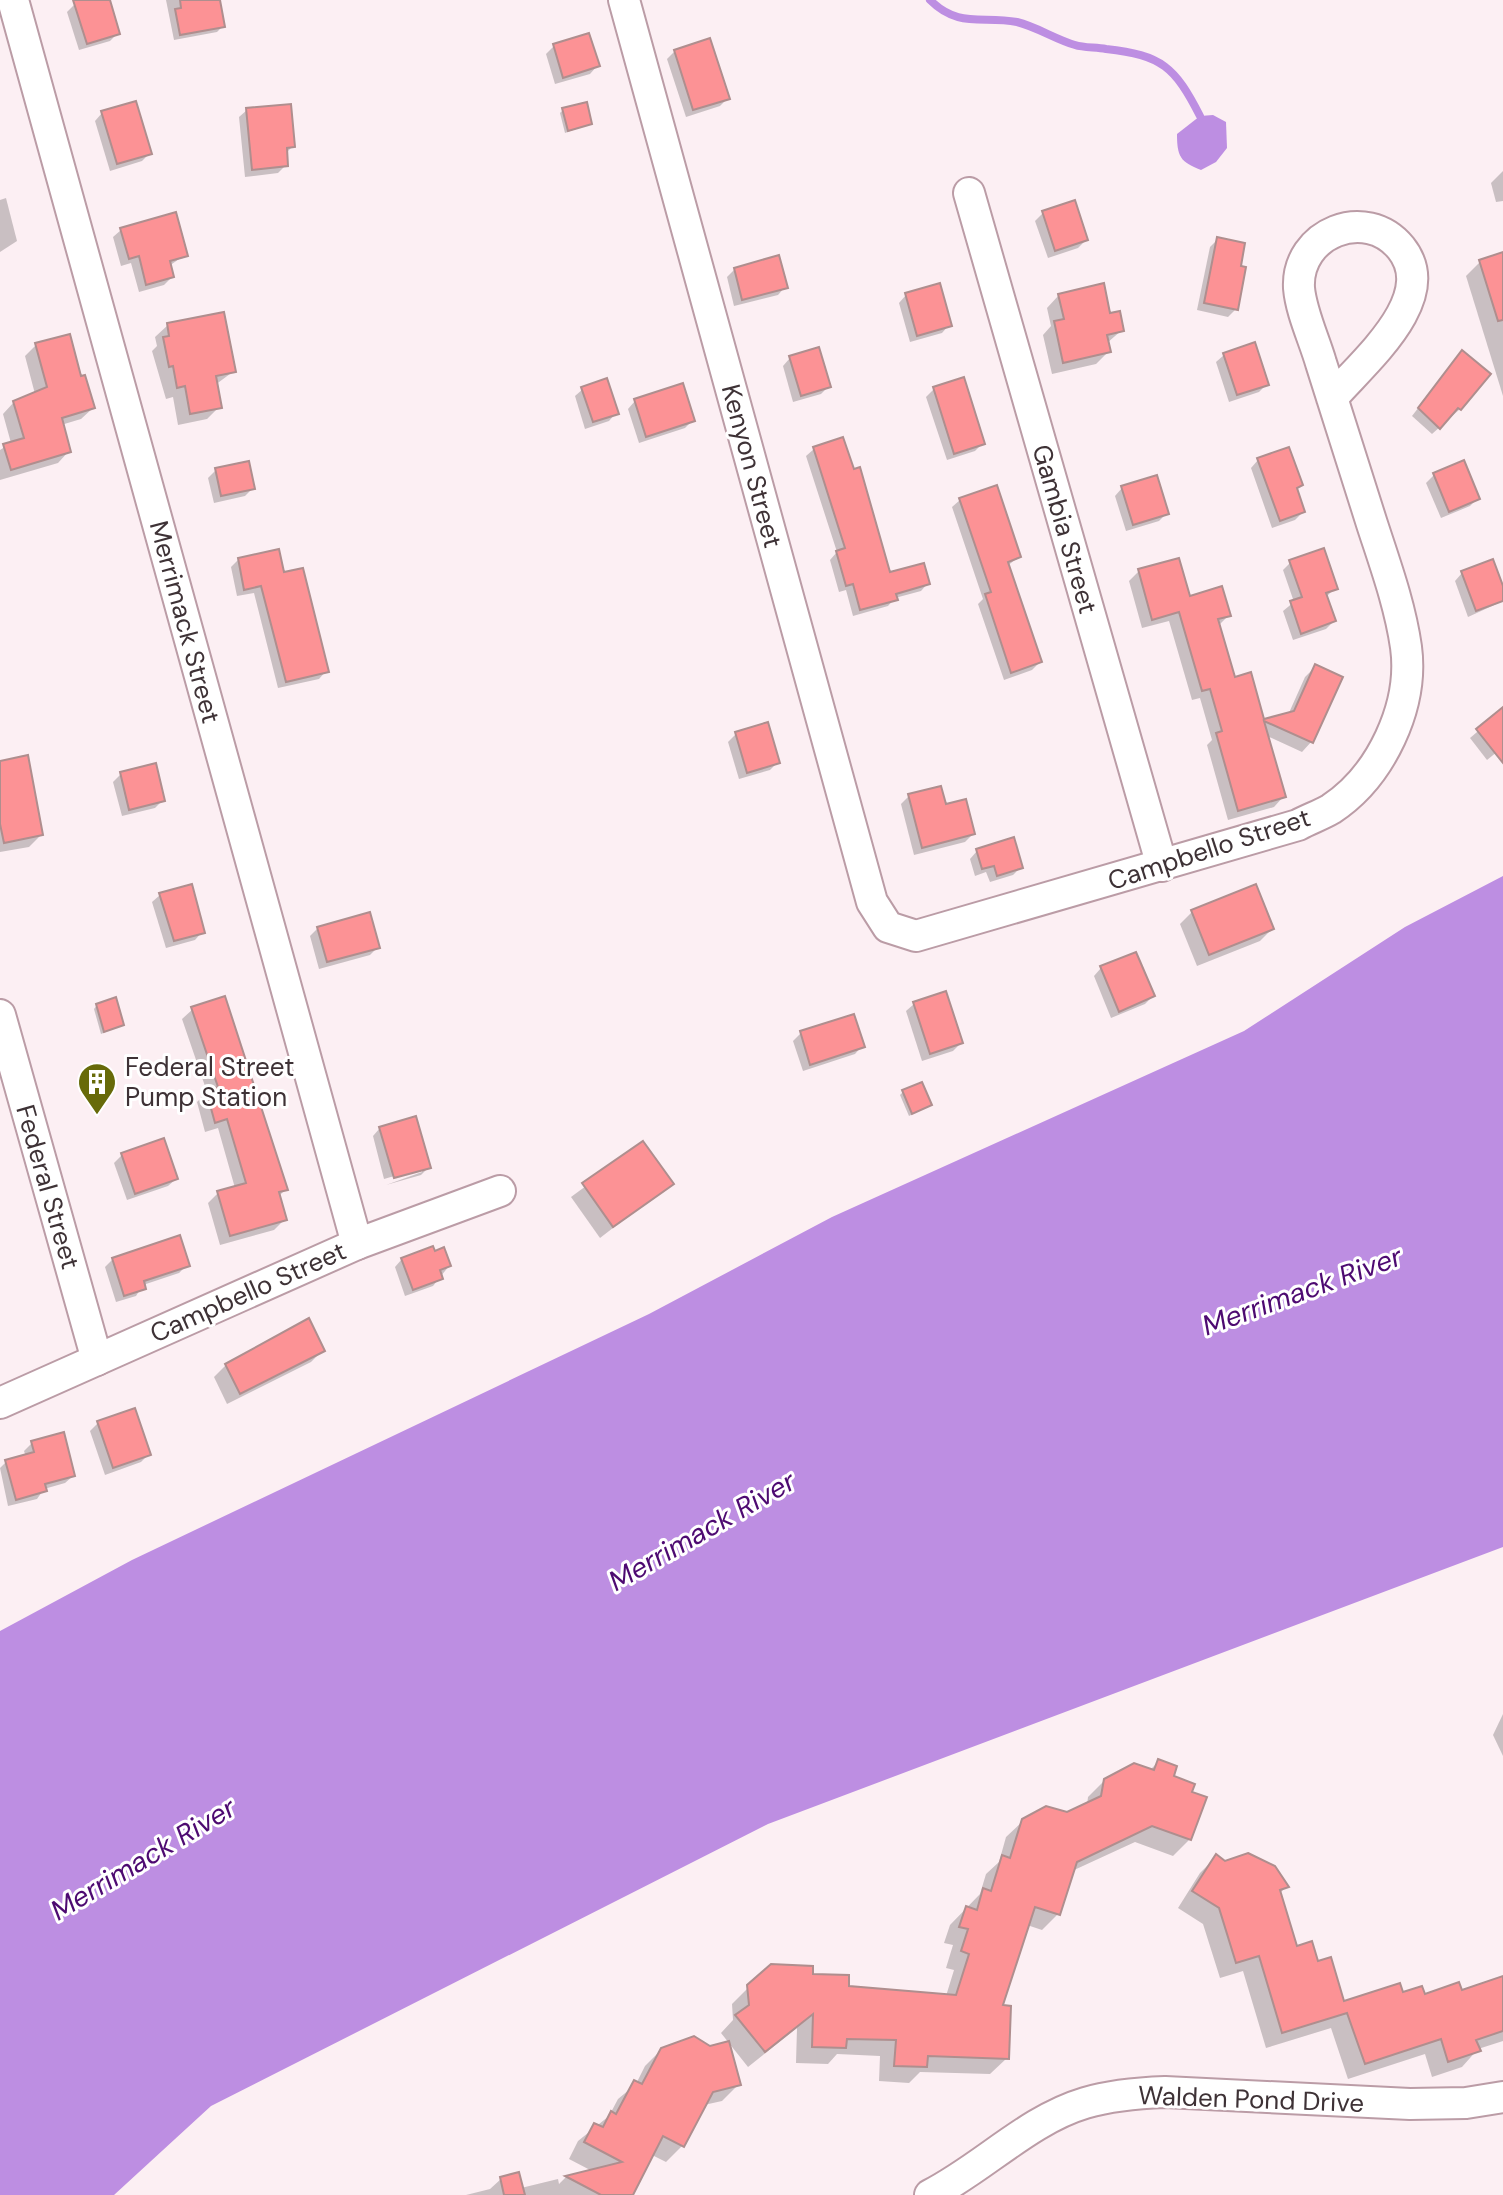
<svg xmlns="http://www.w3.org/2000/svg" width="1503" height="2195" font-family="'DM Sans',sans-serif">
<rect width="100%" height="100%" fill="#fceff3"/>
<g fill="#bd8ee2">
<path d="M1213,115L1226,122L1227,148L1216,162L1201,170C1180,162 1177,156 1177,134L1200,116Z"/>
<path d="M1503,876V1547L768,1824L211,2106L114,2195H0V1631L132,1560L649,1314L832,1217L1244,1031L1405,927Z"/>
</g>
<g fill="#0003">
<path d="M88,0H108L118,33L110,41L79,50L67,12L75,4Z"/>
<path d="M166,0H203L223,26L217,32L174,40Z"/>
<path d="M554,46L597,66L590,74L555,84L546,54Z"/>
<path d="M675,51L728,98L720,106L686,117L667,59Z"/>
<path d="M247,110L293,146L285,154L286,165L278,173L245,177L239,117Z"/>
<path d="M563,110L590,124L565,133L560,113Z"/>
<path d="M102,113L150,153L142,161L110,171L95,121Z"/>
<path d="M1503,171V201L1496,202L1491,183Z"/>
<path d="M6,198L17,241L0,252V200Z"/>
<path d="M1043,213L1086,240L1078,248L1048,258L1035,221Z"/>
<path d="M121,230L185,255L169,266L172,277L164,285L139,292L131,263L121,266L113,237Z"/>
<path d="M1218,239L1236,309L1228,317L1197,310L1210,247Z"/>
<path d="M1503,254V396L1466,276L1480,262Z"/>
<path d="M735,269L785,287L778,295L734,306L727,277Z"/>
<path d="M906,295L949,325L942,333L910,342L899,303Z"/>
<path d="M1059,295L1109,315L1122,330L1107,343L1108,352L1096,364L1052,374L1043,335L1051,326L1047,308Z"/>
<path d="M168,325L234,371L215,385L219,407L207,419L178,425L173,397L166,399L152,351L157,346L155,337Z"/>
<path d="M36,345L79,379L93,408L81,419L61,425L69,451L58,463L0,480V450L11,443L3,414L14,402L35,394L25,356Z"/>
<path d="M1224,355L1267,384L1259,392L1229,402L1216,362Z"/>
<path d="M790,358L829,386L821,394L793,402L783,366Z"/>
<path d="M1456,359L1460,409L1432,434L1412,416Z"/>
<path d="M583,389L616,413L609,421L585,429L575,396Z"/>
<path d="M934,389L983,443L975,451L947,460L926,397Z"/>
<path d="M635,401L693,420L685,428L639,443L628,409Z"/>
<path d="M814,449L889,575L928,583L921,591L895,598L888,606L853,616L846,590L839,592L830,560L837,552L806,456Z"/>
<path d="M1258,460L1300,485L1295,490L1303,512L1295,520L1272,528L1251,468Z"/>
<path d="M216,470L252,489L245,496L214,503L208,478Z"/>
<path d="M1434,475L1478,498L1470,506L1441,518L1426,483Z"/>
<path d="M1122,488L1166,514L1159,521L1126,531L1115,496Z"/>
<path d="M960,500L1019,557L1007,566L1040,662L1032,670L1004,680L978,604L983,599L952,507Z"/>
<path d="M239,559L283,575L326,671L319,679L278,688L254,593L237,596L231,567Z"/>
<path d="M1291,562L1335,588L1326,597L1334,621L1326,629L1293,640L1283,611L1294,602L1283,570Z"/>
<path d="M1139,571L1229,615L1218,626L1233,679L1263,722L1288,715L1305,677L1315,667L1312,741L1302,752L1267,736L1284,796L1274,807L1228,820L1207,745L1212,740L1200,698L1192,700L1169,621L1142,628L1129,581Z"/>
<path d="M1462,573L1503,592V601L1468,617L1455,581Z"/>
<path d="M1503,710V747L1487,760L1470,738Z"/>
<path d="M736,734L777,763L770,770L739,779L728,742Z"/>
<path d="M0,763L41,835L29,847L0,852Z"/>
<path d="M121,774L163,800L155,808L122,816L113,782Z"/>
<path d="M909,796L945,807L973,834L965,842L914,855L901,804Z"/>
<path d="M977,851L1021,867L1013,875L990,882L986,872L975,876L970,859Z"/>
<path d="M160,895L202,932L195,940L166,948L152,902Z"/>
<path d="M1193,911L1272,929L1260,941L1197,966L1180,924Z"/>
<path d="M318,928L378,947L370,955L319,969L310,936Z"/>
<path d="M1101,968L1153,996L1145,1004L1111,1018L1094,976Z"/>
<path d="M914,1004L961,1043L953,1051L922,1061L906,1011Z"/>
<path d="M97,1005L122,1025L101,1034L94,1009Z"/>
<path d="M193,1009L286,1189L278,1197L284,1220L274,1230L220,1245L208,1203L218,1193L235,1188L218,1128L205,1132L197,1102L207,1092L182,1019Z"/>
<path d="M801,1033L862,1046L855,1054L803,1071L793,1041Z"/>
<path d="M903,1092L930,1105L909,1116L900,1095Z"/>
<path d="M380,1128L429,1167L421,1175L386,1185L422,1172V1168L384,1179L373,1136Z"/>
<path d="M643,1144L671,1183L600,1238L571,1197Z"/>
<path d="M122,1155L176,1179L168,1186L127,1200L114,1163Z"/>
<path d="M113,1259L187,1265L179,1273L143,1285L136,1296L116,1302L105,1267Z"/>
<path d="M402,1259L449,1266L433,1286L405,1296L395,1267Z"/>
<path d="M323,1350L311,1362L227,1404L214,1377L226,1365Z"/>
<path d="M98,1423L148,1455L141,1462L105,1475L90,1431Z"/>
<path d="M32,1443L73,1476L65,1483L44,1489L37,1499L8,1506L0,1468L6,1462L26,1457L24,1451Z"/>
<path d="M1503,1714V1756L1493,1735Z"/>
<path d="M1158,1762L1190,1793V1839L1173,1856L1135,1842L1072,1871L1058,1914L1042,1930L1027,1925L1000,2007L1007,2058L990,2074L920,2072L909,2083L879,2081L880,2056L837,2054L828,2064L796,2063L797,2028L748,2067L721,2033L733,2020L732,2004L749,1987L811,1976L847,1988L946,1996L954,1970L946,1968L953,1945L944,1943L950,1925L980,1894L986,1874L999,1862L1006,1837L1023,1821L1067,1814L1087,1805L1088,1797L1105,1780L1149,1771Z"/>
<path d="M1216,1857L1286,1887L1279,1894L1295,1948L1317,1964L1343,2004L1402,1995L1420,2011L1503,1984V2041L1478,2049L1462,2067L1432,2077L1425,2054L1348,2079L1331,2028L1266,2048L1243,1971L1220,1978L1203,1924L1178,1908L1200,1873Z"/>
<path d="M662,2049L739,2084L722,2101L704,2105L682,2146L666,2162L652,2155L630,2195H466L490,2189L501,2179L521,2188L558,2179L559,2184L566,2177L592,2171L569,2159L578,2141L609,2116L618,2099L636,2084L645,2066Z"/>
</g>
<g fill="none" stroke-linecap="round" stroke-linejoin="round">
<path stroke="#bd8ee2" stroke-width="8" d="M930,0C959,29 983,15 1017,22C1037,27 1055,39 1075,45C1084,48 1096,47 1106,49C1162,55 1175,67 1200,116"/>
</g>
<g fill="#fc9295" stroke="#af8e8e" stroke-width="2">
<path d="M73,0H110L120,34L87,44Z"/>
<path d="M180,0H220L225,27L180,35L175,9L181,8Z"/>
<path d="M589,33L600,66L563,78L553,44Z"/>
<path d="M710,38L730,99L693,110L674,50Z"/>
<path d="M136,101L152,154L117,164L101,111Z"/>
<path d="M587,102L592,124L568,131L562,108Z"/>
<path d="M291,104L295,147L287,148L288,166L252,170L246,108Z"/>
<path d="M1075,200L1088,240L1055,251L1042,211Z"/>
<path d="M176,212L188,256L170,261L174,277L146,285L139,256L129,259L120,228Z"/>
<path d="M1217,237L1245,243L1241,266L1246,267L1238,310L1204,303Z"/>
<path d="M1503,252V320L1498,321L1479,260Z"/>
<path d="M779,255L788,288L742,300L734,268Z"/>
<path d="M940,283L952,326L917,336L905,293Z"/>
<path d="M1104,283L1110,313L1120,311L1124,331L1107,335L1111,352L1063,363L1054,321L1064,319L1058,294Z"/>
<path d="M224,312L236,372L216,376L222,408L190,414L185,386L177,388L173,366L169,367L163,337L169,336L167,323Z"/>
<path d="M70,334L81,376L85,375L95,408L62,418L71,452L11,470L3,444L24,438L13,401L47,387L35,343Z"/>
<path d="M1255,342L1269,385L1237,395L1223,353Z"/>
<path d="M819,347L831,387L801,396L789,356Z"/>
<path d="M1462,350L1491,374L1461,410L1458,408L1440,429L1418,408Z"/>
<path d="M964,377L985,444L954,454L933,387Z"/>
<path d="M607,378L619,414L593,422L581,387Z"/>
<path d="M683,383L695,421L646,437L634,399Z"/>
<path d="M843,437L854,469L860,467L890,572L924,563L930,584L896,594L898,600L860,610L853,584L846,586L836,551L845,548L813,447Z"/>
<path d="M1289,447L1303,485L1297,488L1305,512L1280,521L1257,458Z"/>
<path d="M1464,460L1480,499L1449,512L1433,473Z"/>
<path d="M249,461L255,489L221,496L215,468Z"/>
<path d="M1157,475L1169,514L1133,525L1121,486Z"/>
<path d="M997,485L1021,557L1008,562L1042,662L1011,673L985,594L991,592L959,498Z"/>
<path d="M1324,548L1338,589L1326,593L1336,621L1301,634L1290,601L1302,597L1289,560Z"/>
<path d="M279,549L284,572L303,568L329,672L286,682L261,586L244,590L238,558Z"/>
<path d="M1179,558L1190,596L1222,586L1231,616L1218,619L1235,677L1251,672L1264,719L1294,711L1315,664L1343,677L1313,743L1264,721L1286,797L1238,811L1216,733L1222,731L1210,689L1202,691L1179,612L1152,620L1138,569Z"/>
<path d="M1493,559L1503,586V601L1476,611L1461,571Z"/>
<path d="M1503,707V763L1476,729Z"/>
<path d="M768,722L780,763L747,773L735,732Z"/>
<path d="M28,755L43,835L4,843L0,824V761Z"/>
<path d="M156,763L165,801L129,810L120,772Z"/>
<path d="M941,786L946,804L966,799L975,834L922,848L908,794Z"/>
<path d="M1014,837L1023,868L997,876L994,866L982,869L976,849Z"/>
<path d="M192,884L205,933L174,941L159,893Z"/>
<path d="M1256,884L1274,929L1209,955L1191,910Z"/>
<path d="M370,912L380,948L327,962L317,927Z"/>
<path d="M1136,952L1155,996L1119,1012L1100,966Z"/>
<path d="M946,991L963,1043L930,1054L913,1002Z"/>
<path d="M225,996L288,1190L279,1192L287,1220L230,1236L217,1191L246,1183L227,1119L215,1123L206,1090L218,1087L191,1007Z"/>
<path d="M116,997L124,1025L104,1032L96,1004Z"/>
<path d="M854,1014L865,1047L810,1065L800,1031Z"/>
<path d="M922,1082L932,1105L912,1114L902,1090Z"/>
<path d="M416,1116L431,1168L394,1178L379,1127Z"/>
<path d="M164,1138L178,1179L135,1194L121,1153Z"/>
<path d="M643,1141L674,1184L613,1227L582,1183Z"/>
<path d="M180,1235L190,1266L144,1281L146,1289L124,1296L112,1258Z"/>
<path d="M433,1246L435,1251L444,1247L451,1266L440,1270L443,1279L413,1290L401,1258Z"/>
<path d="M309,1318L325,1351L240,1394L225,1364Z"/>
<path d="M135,1408L151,1455L113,1468L97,1421Z"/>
<path d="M64,1432L75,1476L45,1484L47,1491L16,1500L5,1460L34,1452L31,1441Z"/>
<path d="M1158,1759L1177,1766L1174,1776L1195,1784L1192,1792L1207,1797L1191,1840L1152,1826L1077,1862L1060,1915L1035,1907L1003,2005L1011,2006L1009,2059L928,2056L927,2067L894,2066L896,2040L847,2039L846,2048L812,2047L813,2014L765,2052L735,2015L749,2005L747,1985L771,1964L813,1966V1974L849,1975V1986L956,1995L969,1954L961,1951L968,1929L959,1927L966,1906L977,1910L983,1888L991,1891L1002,1855L1010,1858L1022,1819L1046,1806L1067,1812L1101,1796L1104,1779L1134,1763L1154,1770Z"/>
<path d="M1248,1853L1275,1866L1289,1887L1280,1890L1297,1946L1312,1941L1318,1961L1331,1957L1344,2001L1400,1983L1403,1992L1422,1986L1425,1994L1459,1982L1462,1990L1503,1976V2031L1476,2040L1481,2051L1448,2062L1441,2039L1365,2064L1347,2013L1282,2033L1259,1956L1236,1963L1219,1908L1192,1891L1216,1854L1225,1861Z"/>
<path d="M694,2036L710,2046L729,2041L741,2085L713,2092L684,2147L663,2136L633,2195H601L565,2176L622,2162L584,2142L594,2123L603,2127L611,2111L616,2114L634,2080L642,2084L661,2048Z"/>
<path d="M519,2172L525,2195H504L500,2177Z"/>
</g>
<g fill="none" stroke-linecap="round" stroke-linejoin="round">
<g stroke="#bb9ca6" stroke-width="34">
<g id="minor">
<path d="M13,0L357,1244"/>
<path d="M624,0L872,902L888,927L916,936L1298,825C1309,819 1321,815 1331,809C1381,776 1414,706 1406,647C1400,605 1385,564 1372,524C1355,471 1338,417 1321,363C1314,339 1301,312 1299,288C1296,233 1366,205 1401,248C1441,298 1363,362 1332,398"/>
<path d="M969,193L1162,866"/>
<path d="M0,1015L97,1360"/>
<path d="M0,1403L357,1244L500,1191"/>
<path d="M930,2195C983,2168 1028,2120 1085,2103C1112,2095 1138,2093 1165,2092L1410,2104L1466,2103L1503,2097"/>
</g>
</g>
<use href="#minor" stroke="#fff" stroke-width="30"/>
</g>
<defs>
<g id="building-pin" transform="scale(2)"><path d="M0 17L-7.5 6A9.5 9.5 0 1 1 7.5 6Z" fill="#676a09" stroke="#fff"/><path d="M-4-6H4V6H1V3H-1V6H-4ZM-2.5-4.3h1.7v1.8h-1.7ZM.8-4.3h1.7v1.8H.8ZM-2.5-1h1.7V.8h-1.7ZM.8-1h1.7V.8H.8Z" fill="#fff"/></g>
</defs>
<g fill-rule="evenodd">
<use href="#building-pin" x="97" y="1082"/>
</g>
<g text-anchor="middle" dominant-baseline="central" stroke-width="6" stroke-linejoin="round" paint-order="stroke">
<g font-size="26" fill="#3e3236" stroke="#fff">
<text transform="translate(752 466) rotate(75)">Kenyon Street</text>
<text transform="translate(1065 529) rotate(74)">Gambia Street</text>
<text transform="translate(185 622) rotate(75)">Merrimack Street</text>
<text transform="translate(1209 849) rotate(-18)">Campbello Street</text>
<text transform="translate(48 1187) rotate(74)">Federal Street</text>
<text transform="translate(248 1292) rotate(-24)">Campbello Street</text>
<text transform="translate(1251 2099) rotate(2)">Walden Pond Drive</text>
</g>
<g font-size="26" fill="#3e3236" stroke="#fff" text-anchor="start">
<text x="125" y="1067">Federal Street<tspan x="125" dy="30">Pump Station</tspan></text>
</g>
<g font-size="28" font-style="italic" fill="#4d0a71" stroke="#fff">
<text transform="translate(1302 1291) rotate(-20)">Merrimack River</text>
<text transform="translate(702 1531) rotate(-30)">Merrimack River</text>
<text transform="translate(143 1859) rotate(-31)">Merrimack River</text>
</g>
</g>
</svg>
